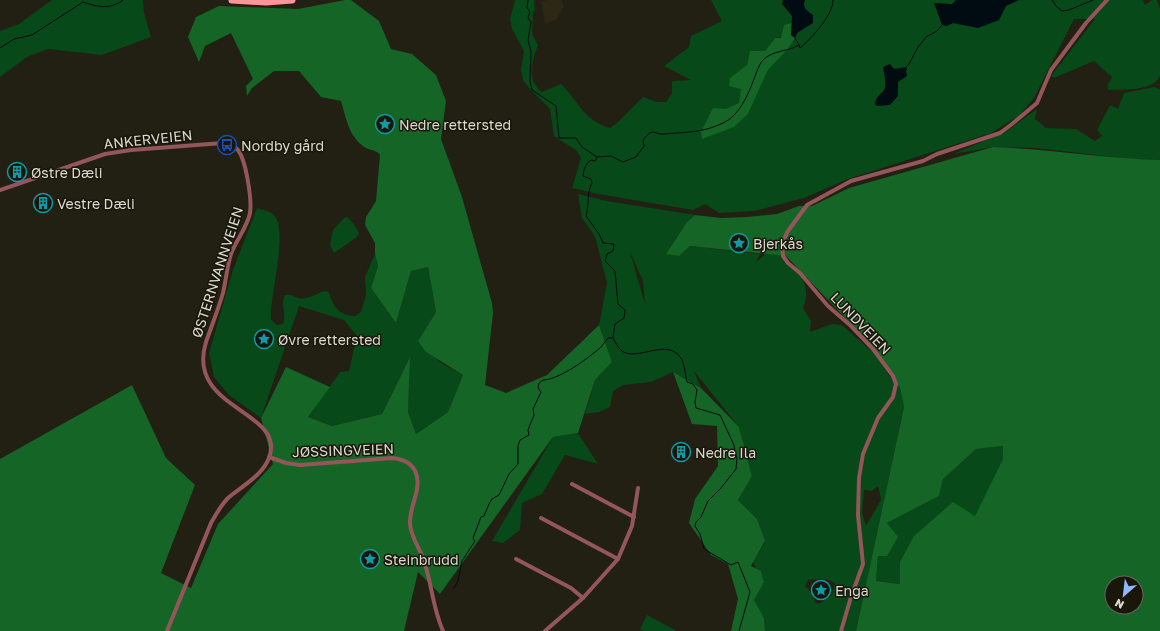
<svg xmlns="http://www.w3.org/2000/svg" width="1160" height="631" font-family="'Golos Text',sans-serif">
<rect width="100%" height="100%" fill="#221f13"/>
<path fill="#2d2715" d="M548,0H562L564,7L556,20L545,24L541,1Z"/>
<g fill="#074918" fill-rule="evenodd">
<path d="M52,0H143L144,13L151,37L102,55L48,49L27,57L0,77V31L19,24Z"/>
<path d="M515,0H534L535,11H533L532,34L538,45C532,60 526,81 542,92L561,84C579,102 583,120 610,128L618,122L643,97L657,102H666L672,93V81L691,80L664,66L689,47L691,36L722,21L711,0H1143L1145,5L1152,0H1157L1160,9V76C1152,92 1124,89 1108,90V84L1112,77L1094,61L1054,78L1051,76L1095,19H1074L1034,98L1019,116L991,133L848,179L804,198L754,211L719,213L705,204L693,210L598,194L572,188L581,158L577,151L554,136L550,109L530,89L523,80L521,70L524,51L512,29L510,19ZM791,35L794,38L787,50L768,70L748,114L713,109H726L739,104L750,51H765L775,38Z"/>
<path d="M1154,87L1160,89V160L1131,159L1036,148L993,147L953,154L1005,132L1037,109L1035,119L1046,128L1076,129L1095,141L1102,136L1097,130L1110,105L1118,109L1124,93Z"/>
<path d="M578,194L607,201L695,215L687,222L667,254L679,256L690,246L760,254L756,262L775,246C791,265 815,281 803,308L811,321L810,332L832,324L842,325L878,357L890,377L893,376L900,388L904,407L856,631H765L764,618L753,600L764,582L761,571L756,569L753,562L765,543L757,519L738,500L752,476L739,427L694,371L701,388L673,372L651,382L623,385L613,391L610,407L599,412L585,414L595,380L612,362L599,325L607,283L595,236L582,218ZM630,252L643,281L645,304ZM878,486L881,500L866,526L862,513L864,490L872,491ZM826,579L835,583L832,595L819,604L815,602L812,593L805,586L808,580Z"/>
<path d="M257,208C263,210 270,211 274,215C289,231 269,298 271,320L277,325L283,324C287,315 280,304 285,295C291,294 293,296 298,298C307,300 316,294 324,291L329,292C333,307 339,315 355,316L361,312L366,295L365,277L375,254L378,266L371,288L396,323L411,271L428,267L436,312L418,341L441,363L463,375L448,412L416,434L408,412L409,359L382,414L332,426L308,417L340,372L349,371L357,336L344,320L299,306L261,418L229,395L214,377L209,353L233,270Z"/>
<path d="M347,217L353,223L359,233L357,237L334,253L330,245L333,230L344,218Z"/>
<path d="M578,433L598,464L565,455L542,494L522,503L520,530L503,543L492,541L553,437Z"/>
<path d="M1003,446L1004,459L975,516L900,562V584L876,581L878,556L887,523L939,496L942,479L976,449Z"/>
<path d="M647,615L675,630V631H644L640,629Z"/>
</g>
<g fill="#146526" fill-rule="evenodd">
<path d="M345,0H351L379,21L391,49L412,54L436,75L446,101L441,139L462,197L492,303L493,313L485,385L506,393L547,375L599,325L612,362L595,380L578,433L553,437L440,594L418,572L404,631H0V459L132,385L166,458L195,485L161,573L191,588L218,524L273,464L261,418L286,367L330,387L308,417L332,426L382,414L410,357L408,412L416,434L448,412L463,375L426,352L418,341L436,312L428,267L411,271L396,323L371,288L378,266L375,254V243L365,225L366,217L376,201L380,155C375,149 372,151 366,148C349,138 346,118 341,101L321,97L299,71H274L252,88L247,96L246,86L253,79L231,33L205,46L199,62L188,37L196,17L219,6L298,9Z"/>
<path d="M792,23L791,35L795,38L787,50L768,70L748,114L734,127L702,139L701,132L713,108L726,109L739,103L741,89L729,86L730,78L747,65L750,51H765L775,38H781L784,25Z"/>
<path d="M993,147C1049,149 1104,158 1160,160V631H856L904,407L900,388L869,343L786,256L690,246L679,256L666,254L687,222L695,215L721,218L747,217L777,214L799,206H812L849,188ZM1003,446V459L975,516L953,502L914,536L900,562V584L876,581L878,556H887L898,537L887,523L939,496L943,479L976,449ZM1112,583H1136V607H1112Z"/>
<path d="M673,372L701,388L739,427L752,476L738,500L757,519L765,541L751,566L761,571L764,582L754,600L764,618L765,631H731L738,599L728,564L711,555L689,523L695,499L718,466L717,426L692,424Z"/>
</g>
<g fill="#010b12">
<path d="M783,0H805C802,8 807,11 813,15V23L797,33L795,38L791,35L792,16L782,4Z"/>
<path d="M956,0H1019L1006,6L999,20L978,28L953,23L947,26L942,25L934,3L952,4Z"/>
<path d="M890,64L894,69L906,67L907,69L906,71L907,76L898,82V96L890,105L877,106L875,104C877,93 884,94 885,87C886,80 884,74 883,67Z"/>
</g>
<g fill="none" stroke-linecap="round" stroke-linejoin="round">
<g stroke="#010b12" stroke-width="1">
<path d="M528,0L527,8L530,12L528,18L531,22L528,41L531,51L530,81L532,90L556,106L559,138H576L582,147L597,157L611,156L623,162L636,157L644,146L643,140C645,138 648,133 652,132C656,132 660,135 664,134C685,132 703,133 723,123C739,116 748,95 754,79C757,72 758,66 763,60C773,50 787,52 799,45L800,48C811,39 834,14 833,0"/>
<path d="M1052,0L1056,6L1062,11L1069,10L1093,0"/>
<path d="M795,38L799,45"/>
<path d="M0,48L14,39L32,35L83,2C98,7 110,10 123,0"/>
<path d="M906,67L909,64L918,47L926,37L937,31L942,25"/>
<path d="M597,157L595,161L591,160C585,164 584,169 583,176L591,179L592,183C587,191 589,206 586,216L599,234L603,243L614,244L613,251L607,254L605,261L615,271L618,304L625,310L624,318L615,324L613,337"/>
<path d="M613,338C615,342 618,348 622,351C637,362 667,337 681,358C685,364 685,375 687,382L693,384L697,390L695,402L696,408L720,415L734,445L735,453L737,458L736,469L721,488L708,501L701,517L696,522L695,526L700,534L704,549L731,565L738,562L750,592L739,631"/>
<path d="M454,588L458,581L462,561L475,541L473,538L481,517L484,516L489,504L492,499L499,495L509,474L518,464V446L520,440L529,435L528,430L534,415L533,409L541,392L538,388L539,383L543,380C557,380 583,362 595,352C600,349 604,343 608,338H612"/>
</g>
<g stroke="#94565a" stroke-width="4">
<path d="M0,190L105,154L131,150L223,143C228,144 233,145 237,149C246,158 252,200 250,213C247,228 236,240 231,254C227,267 226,280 223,293C218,310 212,325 206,342C185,410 287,410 269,458C262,476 242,486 228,498C221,505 216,514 211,523L167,631"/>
<path d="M269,457L286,463L300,465L392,458C402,459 412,462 416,473C422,490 409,506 410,524C411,538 421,550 425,564C432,586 433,609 443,631"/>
<path d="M572,484L634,517"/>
<path d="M541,518L618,559"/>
<path d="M516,559L571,588L583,598"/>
<path d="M545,631L583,598L618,559L632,526L638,488"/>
<path d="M841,631L851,597L863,564L858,515L859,478L863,454L878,418L893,397L896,384L893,376L873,349L851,326L828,306L800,273L788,263L783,256L782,243L788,231L807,205L851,181L923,161L937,154L1000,133L1012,124L1037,103L1051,70L1086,23L1107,0"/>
</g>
<path stroke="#fc959b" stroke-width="7" d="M232,0L266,2L292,0"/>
</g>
<defs>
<g id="sight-ring" transform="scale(1)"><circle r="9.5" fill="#19160a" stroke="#0f9aa8" stroke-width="1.5"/><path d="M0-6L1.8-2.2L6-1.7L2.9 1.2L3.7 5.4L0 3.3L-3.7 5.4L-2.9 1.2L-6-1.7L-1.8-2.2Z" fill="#0f9aa8"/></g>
<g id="bus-ring" transform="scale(1)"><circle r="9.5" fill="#19160a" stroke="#1a4fb4" stroke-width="1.5"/><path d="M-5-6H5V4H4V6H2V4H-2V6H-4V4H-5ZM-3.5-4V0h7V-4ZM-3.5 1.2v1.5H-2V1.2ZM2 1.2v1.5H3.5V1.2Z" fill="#1a4fb4"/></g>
<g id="building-ring" transform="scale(1)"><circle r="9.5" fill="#19160a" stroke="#0f9aa8" stroke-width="1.5"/><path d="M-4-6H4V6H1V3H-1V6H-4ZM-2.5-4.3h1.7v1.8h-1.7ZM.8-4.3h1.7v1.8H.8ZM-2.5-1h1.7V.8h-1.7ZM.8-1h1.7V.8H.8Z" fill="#0f9aa8"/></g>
</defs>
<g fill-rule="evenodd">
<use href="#sight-ring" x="385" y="124"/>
<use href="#bus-ring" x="227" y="145"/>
<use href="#building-ring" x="17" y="172"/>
<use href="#building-ring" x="43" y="203"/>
<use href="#sight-ring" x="739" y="243"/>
<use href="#sight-ring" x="264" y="339"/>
<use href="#building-ring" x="681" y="452"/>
<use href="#sight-ring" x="370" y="559"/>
<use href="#sight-ring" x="821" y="590"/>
</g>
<g text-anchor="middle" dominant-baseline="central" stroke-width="3" stroke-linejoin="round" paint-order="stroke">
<g font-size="14" fill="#dcdad2" stroke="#19160a" text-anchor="start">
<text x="399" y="124">Nedre rettersted</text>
<text x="241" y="145">Nordby gård</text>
<text x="31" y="172">Østre Dæli</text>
<text x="57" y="203">Vestre Dæli</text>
<text x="753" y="243">Bjerkås</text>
<text x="278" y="339">Øvre rettersted</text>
<text x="695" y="452">Nedre Ila</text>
<text x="384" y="559">Steinbrudd</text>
<text x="835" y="590">Enga</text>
</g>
<g font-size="14" fill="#dcdad2" stroke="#19160a">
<text transform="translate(148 139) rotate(-6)">ANKERVEIEN</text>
<text transform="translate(217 272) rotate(-72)">ØSTERNVANNVEIEN</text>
<text transform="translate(861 323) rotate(46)">LUNDVEIEN</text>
<text transform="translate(343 450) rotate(-2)">JØSSINGVEIEN</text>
</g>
</g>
<g transform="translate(1124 595) rotate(208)"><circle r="19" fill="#19160a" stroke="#67645a"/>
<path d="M0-3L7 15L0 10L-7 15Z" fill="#93b7fd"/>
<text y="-6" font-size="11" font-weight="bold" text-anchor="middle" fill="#dcdad2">N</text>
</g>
</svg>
